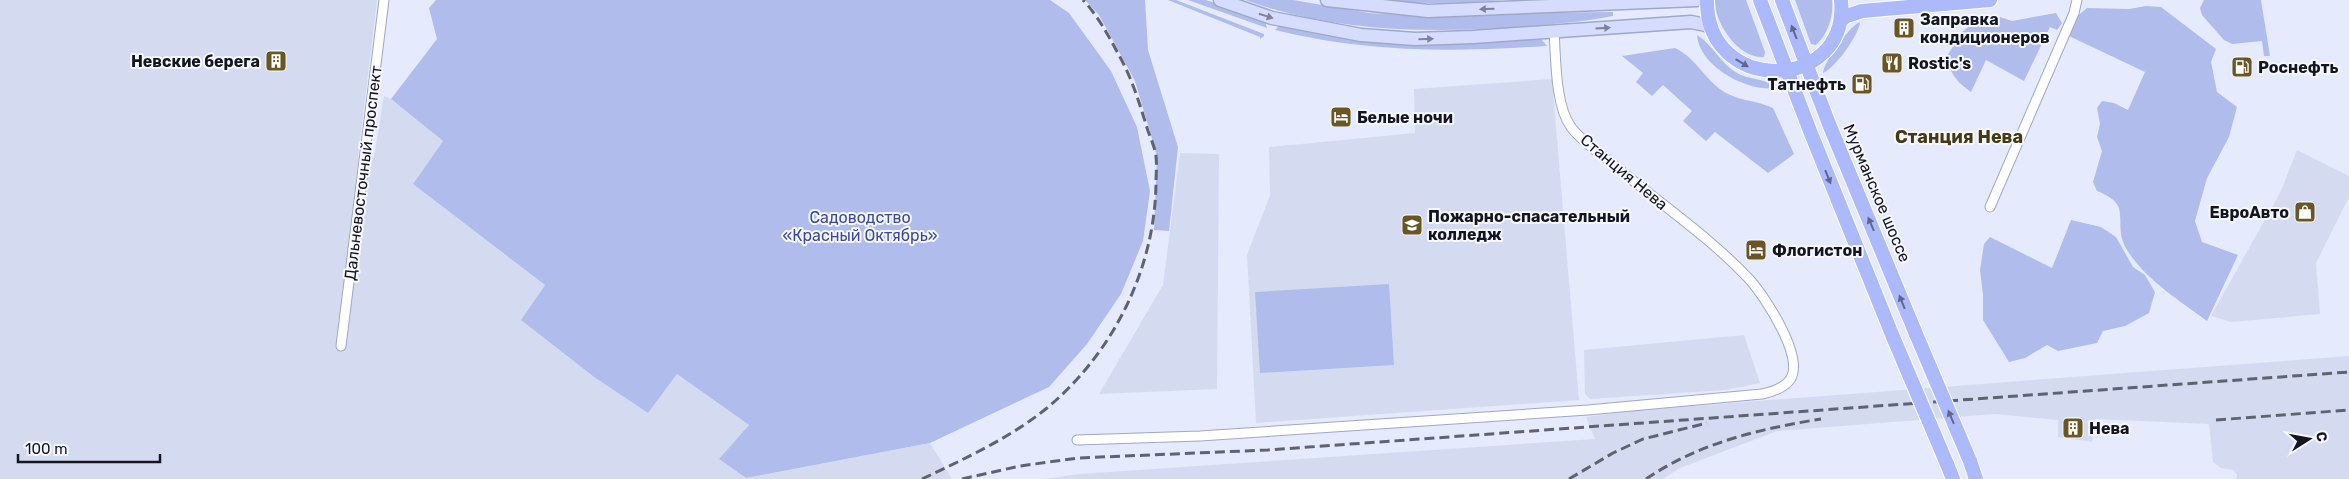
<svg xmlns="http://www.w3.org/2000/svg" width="2349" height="479" font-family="Rubik,sans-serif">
<rect width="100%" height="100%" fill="#e5eafd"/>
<g fill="#d4dbf1">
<path d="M0,0H377L358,158L374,157L384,96L391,99L443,141L413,184L545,285L521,320L594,377L648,413L677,374L749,425L719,459L746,478L930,443L952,479H0Z"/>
<path d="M1552,79L1579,400L1256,423L1247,255L1270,195L1269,147L1415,133L1414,89Z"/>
<path d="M2297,150L2349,176V197L2316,263L2320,314L2231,322L2211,316L2281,191Z"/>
<path d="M1180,153L1219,154L1217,389L1099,394L1163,285Z"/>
<path d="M1744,335L1760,383L1725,390L1590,399L1585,394L1584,350Z"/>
<path d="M2349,356V479H2236L2237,475L2233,470L2221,468L2213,462L2209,424L2095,419L2092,442L2058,437V420L1995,414L1777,431L1680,468L1663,479H1046L1079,474L1595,439L1586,417L1639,410Z"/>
</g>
<g fill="#b0bdec">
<path d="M436,0H1050L1069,13L1111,71L1137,127L1150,191L1143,241L1121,294L1087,344L1049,387L930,443L746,478L719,459L749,425L677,374L648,413L594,377L521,320L545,285L413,184L443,141L391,99L437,39L429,8Z"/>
<path d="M1085,0H1145L1148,50L1178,147L1169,231L1154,230L1157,156L1135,81L1099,15Z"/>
<path d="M1168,0H1176L1264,34V36L1260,39V37Z"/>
<path d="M1188,0H1206L1265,21L1267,28Z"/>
<path d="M1245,0H1293L1369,13L1436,17L1526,13L1613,12V16C1577,23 1541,25 1504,28C1416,33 1328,30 1245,0Z"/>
<path d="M1362,0H1503C1455,4 1409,4 1362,0Z"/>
<path d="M1715,0H1746L1765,52L1764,57C1738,59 1714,22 1715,0Z"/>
<path d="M1795,0H1832C1834,15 1828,34 1816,45L1811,44Z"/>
<path d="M2204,0H2261L2270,56H2264L2262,41L2232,44L2224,40L2202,15L2200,8Z"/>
<path d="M2146,6L2161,7L2216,49L2211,62L2217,92L2237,107L2229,137L2207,178L2195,221L2202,242L2238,255L2207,321C2179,300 2146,280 2127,250C2110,222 2136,206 2097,191L2093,182L2102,151L2097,137L2100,124L2097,108L2102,101L2114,103L2128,110L2145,72L2069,36L2075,18L2087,8L2129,9Z"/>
<path d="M2056,13L2062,23L2057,30L2050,27L2024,81L1986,60L1971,92C1956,81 1950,74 1947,56L1962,32L1974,22L1994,15L2012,21Z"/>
<path d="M1860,22C1859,35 1835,68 1823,73C1823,63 1850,25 1860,22Z"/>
<path d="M1279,26L1373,42L1463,44L1535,39H1541L1547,46C1453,52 1367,53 1275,30Z"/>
<path d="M1697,35C1713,45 1720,63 1737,73C1749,80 1766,78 1777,88C1749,93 1699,67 1697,35Z"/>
<path d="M1675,48C1697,58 1706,83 1728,94C1742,101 1758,101 1773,108L1794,154L1768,173L1715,132L1706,141L1683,121L1692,111L1663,85L1652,96L1636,82L1643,73L1622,56Z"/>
<path d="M2071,220L2101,227L2116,237L2133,267L2145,275L2155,292L2149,313L2125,326L2103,331L2097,343L2058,351L2047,345L2025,358L2009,362L1983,320V295L1980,270L1984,244L1990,237L2052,268Z"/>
<path d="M1389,284L1394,365L1260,373L1255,292Z"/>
</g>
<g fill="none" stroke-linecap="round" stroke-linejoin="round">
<g stroke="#9fa8c5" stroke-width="11">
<g id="minor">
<path d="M1990,207L2074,13L2077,0"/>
<path d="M341,346L384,0"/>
<path d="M1077,440L1200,436L1588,410L1762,394C1772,392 1782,389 1789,381C1807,360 1765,297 1750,280C1710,237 1659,203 1614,165C1600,153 1582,142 1571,127C1555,105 1556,59 1554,31"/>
</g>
</g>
<g stroke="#9fa8c5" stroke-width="15">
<g id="secondary">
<path d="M1220,0L1272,18L1361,35L1415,39L1473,37L1691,22L1706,25L1712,29"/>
<path d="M1327,0L1428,11L1697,0"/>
</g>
</g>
<g stroke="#fff" stroke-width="16">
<g id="primary">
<path d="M1707,0C1706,97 1850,92 1841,0"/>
<path d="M1760,0L1810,131L1893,337"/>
<path d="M1782,0L1829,124L1916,334"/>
<path d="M1841,20L1847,16L1862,11L1990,0"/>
<path d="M1970,461L1976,479"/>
<path d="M1947,464L1953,479"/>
</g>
</g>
<use href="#minor" stroke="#fff" stroke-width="9"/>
<use href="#secondary" stroke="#d6dcfd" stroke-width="12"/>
<use href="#primary" stroke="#acb9fa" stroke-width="14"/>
<g stroke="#5f6270" stroke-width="3" stroke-dasharray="10 5" stroke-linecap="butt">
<path d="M2216,420L2349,410"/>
<path d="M922,479C964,459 1010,438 1047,408C1113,353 1155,269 1156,183C1156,175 1157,165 1156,156C1155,148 1151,139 1148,131C1140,105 1133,81 1120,57C1109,37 1099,17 1083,0"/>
<path d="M962,479L1020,466L1078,458L1268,450L2349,372"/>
<path d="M1569,479L1613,453L1643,439L1707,423"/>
<path d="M1646,479C1699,443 1759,429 1821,419"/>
</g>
<g stroke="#fff" stroke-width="16" stroke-linecap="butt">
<g id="primary-bridge">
<path d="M1916,334L1970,461"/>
<path d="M1893,337L1947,464"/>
</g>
</g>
<use href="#primary-bridge" stroke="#acb9fa" stroke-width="14"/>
</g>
<defs><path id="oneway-solid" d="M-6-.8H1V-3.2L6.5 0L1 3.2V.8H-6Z" transform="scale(1.25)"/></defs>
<g fill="#7e829a">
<use href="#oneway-solid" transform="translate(1487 9) rotate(178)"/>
<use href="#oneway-solid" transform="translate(1266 16) rotate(18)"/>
<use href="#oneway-solid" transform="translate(1603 28) rotate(-4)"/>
<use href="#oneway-solid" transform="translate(1426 39) rotate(-2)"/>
</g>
<g fill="#60678d">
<use href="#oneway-solid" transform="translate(1794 32) rotate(-111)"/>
<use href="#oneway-solid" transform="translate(1742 63) rotate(31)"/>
<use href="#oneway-solid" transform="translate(1828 177) rotate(68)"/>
<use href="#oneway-solid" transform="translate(1871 224) rotate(-113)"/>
<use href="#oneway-solid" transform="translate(1902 302) rotate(-112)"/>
<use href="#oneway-solid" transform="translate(1951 417) rotate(-113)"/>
</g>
<defs>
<g id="building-square" transform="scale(1.125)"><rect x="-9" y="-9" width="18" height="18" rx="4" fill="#685624" stroke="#f6f8fe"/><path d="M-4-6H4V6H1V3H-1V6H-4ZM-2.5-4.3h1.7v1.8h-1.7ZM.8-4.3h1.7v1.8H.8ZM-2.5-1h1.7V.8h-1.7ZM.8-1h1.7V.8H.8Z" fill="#fff"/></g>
<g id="restaurant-square" transform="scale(1.125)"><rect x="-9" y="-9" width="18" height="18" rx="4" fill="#685624" stroke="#f6f8fe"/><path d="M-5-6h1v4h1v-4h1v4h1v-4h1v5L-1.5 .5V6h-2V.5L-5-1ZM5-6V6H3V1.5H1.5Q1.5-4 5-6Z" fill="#fff"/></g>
<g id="fuel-square" transform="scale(1.125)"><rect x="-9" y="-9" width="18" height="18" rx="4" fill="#685624" stroke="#f6f8fe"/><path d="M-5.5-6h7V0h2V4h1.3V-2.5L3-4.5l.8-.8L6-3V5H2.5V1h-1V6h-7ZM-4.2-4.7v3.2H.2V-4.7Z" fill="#fff"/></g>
<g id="hotel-square" transform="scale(1.125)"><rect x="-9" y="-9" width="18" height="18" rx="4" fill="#685624" stroke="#f6f8fe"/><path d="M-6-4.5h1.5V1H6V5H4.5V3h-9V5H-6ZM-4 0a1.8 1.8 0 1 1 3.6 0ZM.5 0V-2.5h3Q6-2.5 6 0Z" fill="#fff"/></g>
<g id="shop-square" transform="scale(1.125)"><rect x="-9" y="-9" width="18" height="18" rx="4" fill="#685624" stroke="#f6f8fe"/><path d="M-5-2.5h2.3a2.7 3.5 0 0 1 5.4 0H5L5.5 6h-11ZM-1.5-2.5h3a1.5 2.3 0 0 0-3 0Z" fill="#fff"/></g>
<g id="university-square" transform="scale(1.125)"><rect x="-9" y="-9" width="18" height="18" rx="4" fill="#685624" stroke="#f6f8fe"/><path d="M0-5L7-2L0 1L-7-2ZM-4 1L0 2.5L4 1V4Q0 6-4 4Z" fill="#fff"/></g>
</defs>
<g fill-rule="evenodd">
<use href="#building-square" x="1904" y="28"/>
<use href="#building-square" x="276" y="61"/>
<use href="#restaurant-square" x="1892" y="63"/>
<use href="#fuel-square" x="2242" y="67"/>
<use href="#fuel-square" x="1862" y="84"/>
<use href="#hotel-square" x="1341" y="117"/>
<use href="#shop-square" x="2305" y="212"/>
<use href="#university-square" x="1412" y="225"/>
<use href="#hotel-square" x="1756" y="250"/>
<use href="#building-square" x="2073" y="428"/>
</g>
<g text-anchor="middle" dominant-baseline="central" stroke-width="4" stroke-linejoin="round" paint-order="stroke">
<g font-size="16" font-weight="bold" fill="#131520" stroke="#f6f8fe" text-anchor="start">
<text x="1920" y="19">Заправка<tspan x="1920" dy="18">кондиционеров</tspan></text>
<text x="260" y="61" text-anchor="end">Невские берега</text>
<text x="1908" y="63">Rostic's</text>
<text x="2258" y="67">Роснефть</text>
<text x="1846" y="84" text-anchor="end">Татнефть</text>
<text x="1357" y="117">Белые ночи</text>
<text x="2289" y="212" text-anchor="end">ЕвроАвто</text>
<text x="1428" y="216">Пожарно-спасательный<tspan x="1428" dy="18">колледж</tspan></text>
<text x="1772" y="250">Флогистон</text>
<text x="2089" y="428">Нева</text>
</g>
<g font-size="16" fill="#131520" stroke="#f6f8fe">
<text transform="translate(1624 172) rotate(40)">Станция Нева</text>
<text transform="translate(363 173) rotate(-83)">Дальневосточный проспект</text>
<text transform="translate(1877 193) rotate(67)">Мурманское шоссе</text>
</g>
<g font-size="16" fill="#3b489e" stroke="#f6f8fe">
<text x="860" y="217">Садоводство<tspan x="860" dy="18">«Красный Октябрь»</tspan></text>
</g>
<g font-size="18" font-weight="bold" fill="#463810" stroke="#f6f8fe">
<text x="1959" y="137">Станция Нева</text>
</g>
</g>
<g transform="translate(2309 439) rotate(79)" stroke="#f6f8fe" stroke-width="4" paint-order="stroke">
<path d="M0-4L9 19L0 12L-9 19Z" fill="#131520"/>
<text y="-8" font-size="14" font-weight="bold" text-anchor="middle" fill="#131520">С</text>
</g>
<path d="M18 454v8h142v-8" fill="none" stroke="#131520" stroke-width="2.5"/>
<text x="25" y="454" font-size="15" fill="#131520" stroke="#f6f8fe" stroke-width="4" paint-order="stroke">100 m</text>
</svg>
